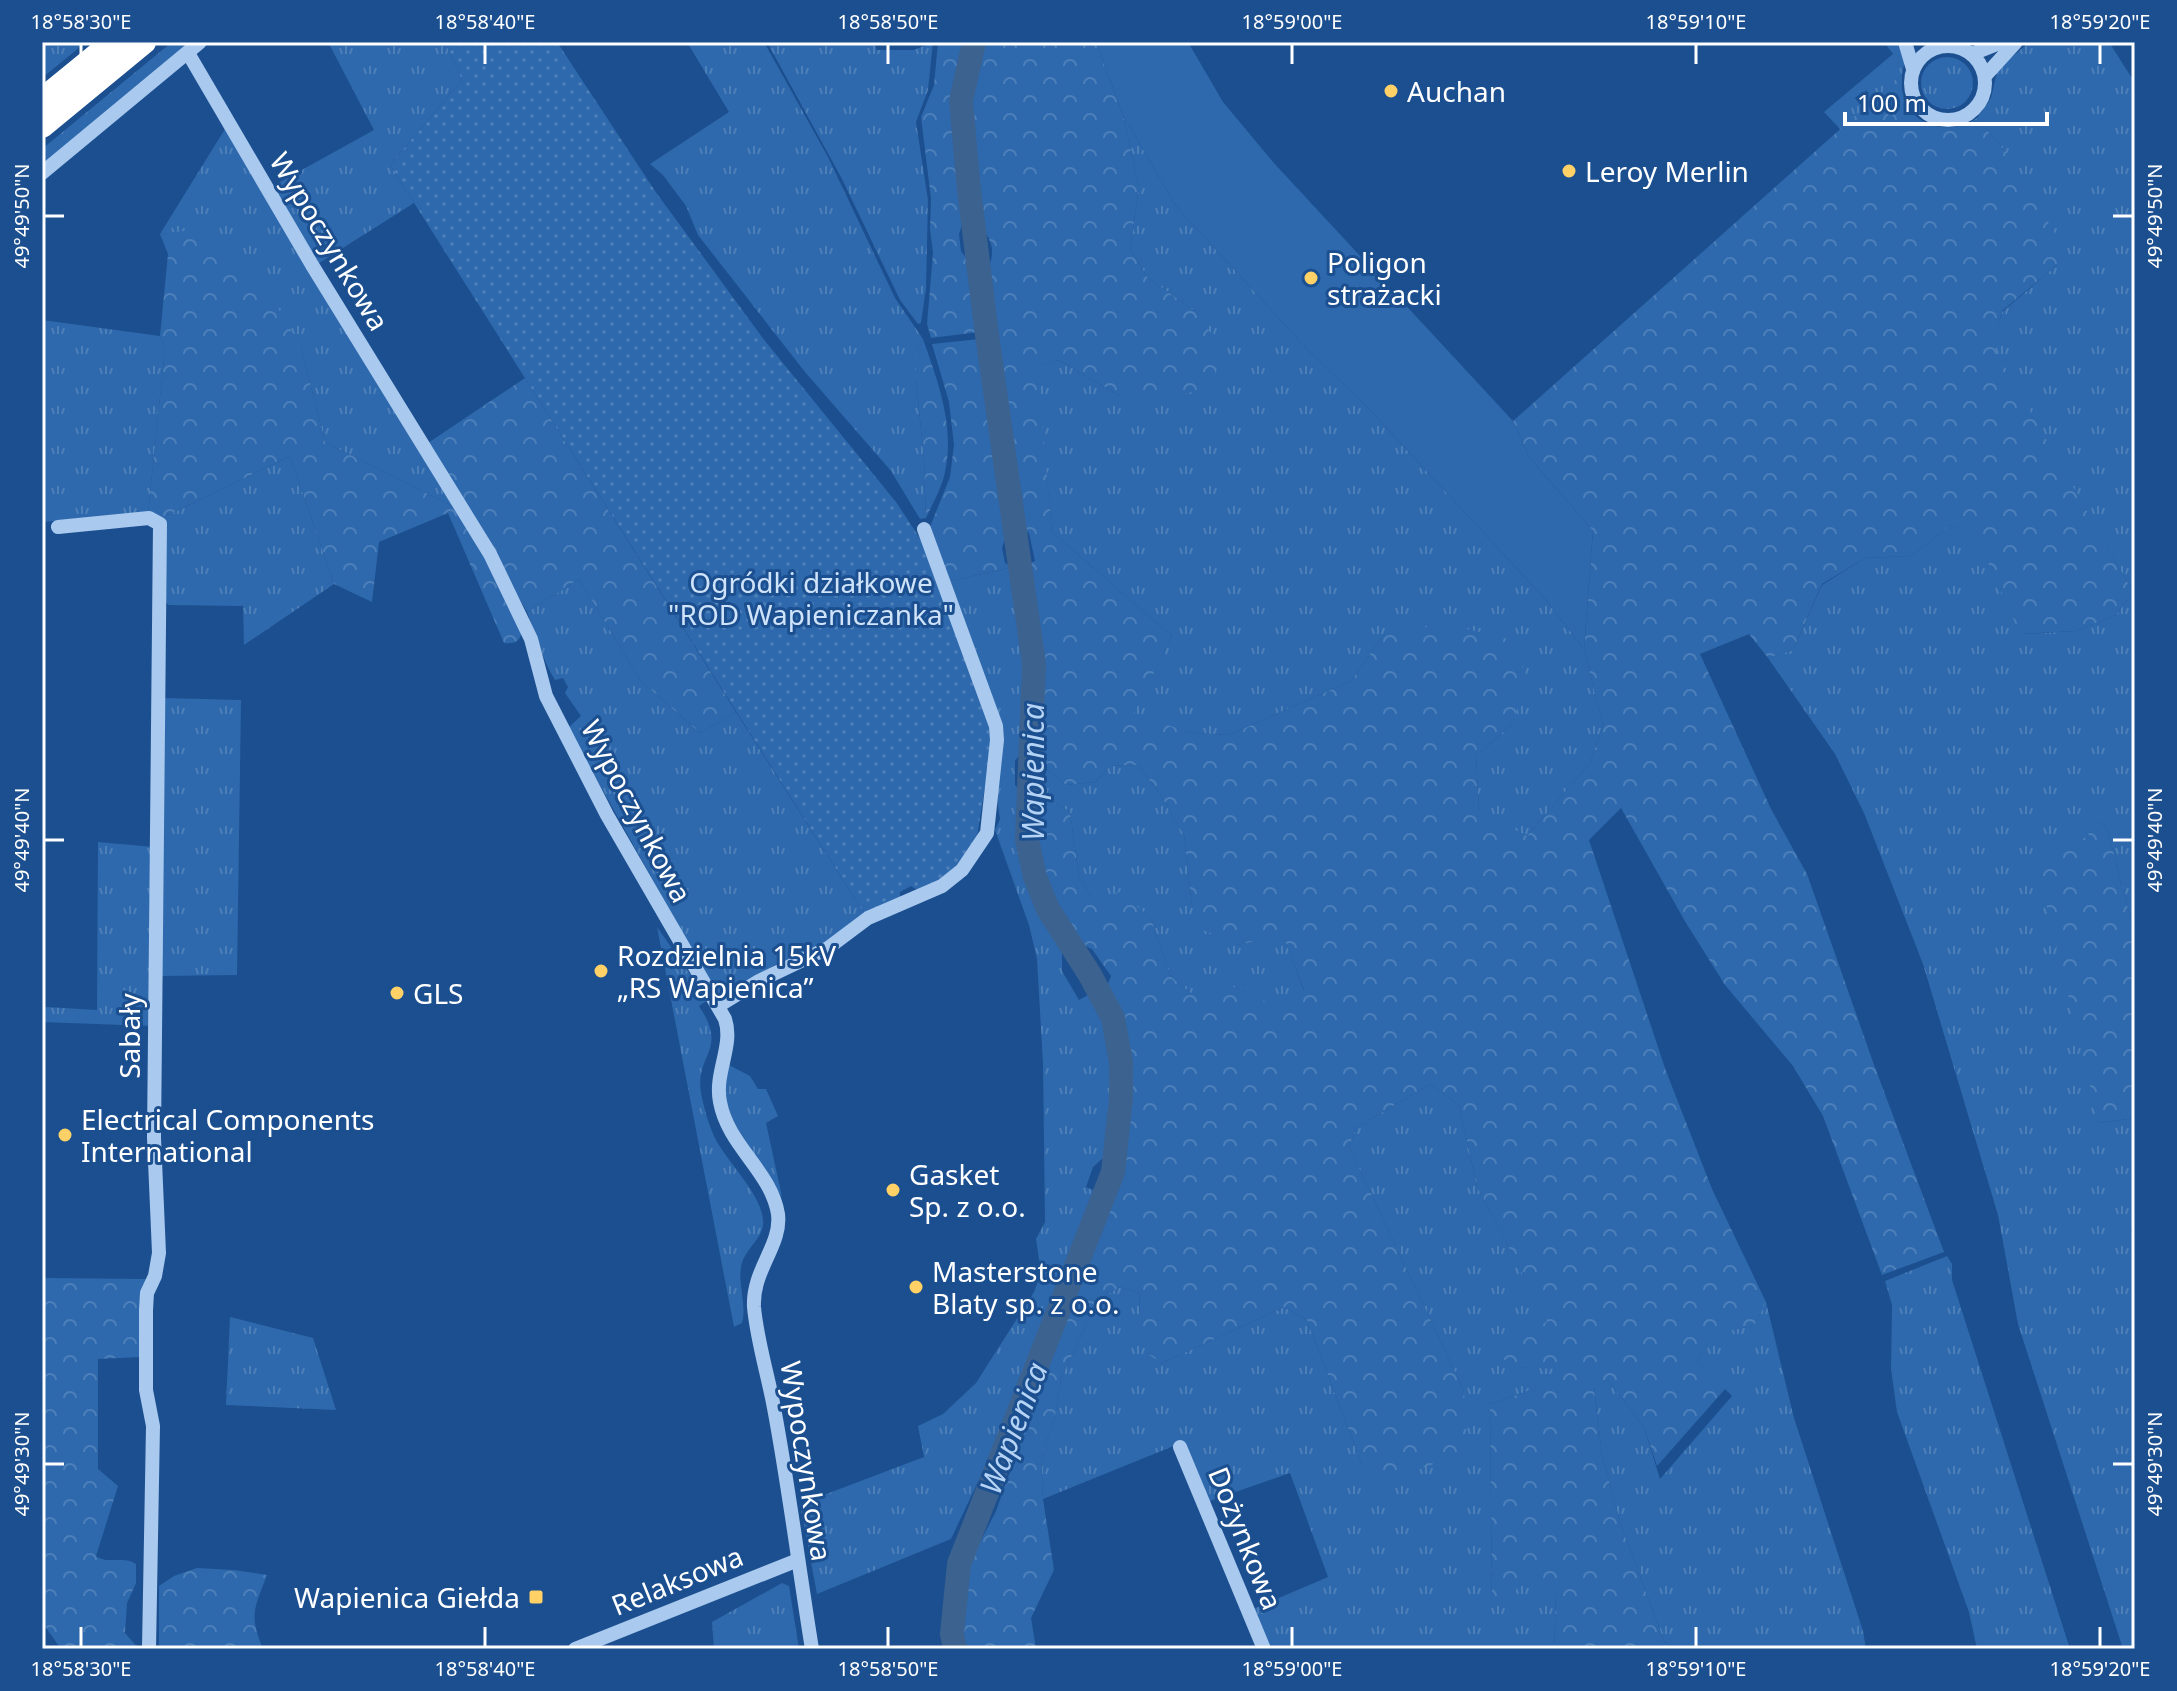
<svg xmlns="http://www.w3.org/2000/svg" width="2177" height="1691" font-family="'Noto Sans',sans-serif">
<defs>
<pattern id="grass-tufts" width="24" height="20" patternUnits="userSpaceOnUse" patternTransform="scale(2)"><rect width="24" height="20" fill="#2e69ad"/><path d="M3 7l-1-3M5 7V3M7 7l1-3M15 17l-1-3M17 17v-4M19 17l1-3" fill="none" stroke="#4d80b9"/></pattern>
<pattern id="forest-crowns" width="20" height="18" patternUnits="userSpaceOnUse" patternTransform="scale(2)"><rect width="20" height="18" fill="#2e69ad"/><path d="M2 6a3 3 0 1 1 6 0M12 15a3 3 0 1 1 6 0" fill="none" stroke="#4d80b9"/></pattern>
<pattern id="garden-dots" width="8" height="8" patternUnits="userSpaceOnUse" patternTransform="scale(2)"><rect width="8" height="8" fill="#2e69ad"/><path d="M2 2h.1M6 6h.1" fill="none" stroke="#4d80b9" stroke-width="1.8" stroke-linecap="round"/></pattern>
</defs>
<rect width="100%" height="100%" fill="#1b4f8f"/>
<g fill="url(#grass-tufts)">
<path d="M46,42H86L42,78V46Z"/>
<path d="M172,42H193L42,167V149Z"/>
<path d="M328,42H445L462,80L390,165L414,203L319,263L271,187L374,130Z"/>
<path d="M687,42H764L828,157L895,298L923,339L916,354V379L924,460L926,518L920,519L891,471L805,372L698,235L686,206L663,175L650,164L729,112Z"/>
<path d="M767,42H874L877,50H914L933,42L928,90L916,122L928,200L926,288L921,323L918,324L900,300L842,179Z"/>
<path d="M1884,42H1899L1905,60L1902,74L1841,130L1824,112L1893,54Z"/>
<path d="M2030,42H2109L2135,83V936L2107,828L2093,818L2088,838L2051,848L2099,1123L2135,1118V1226L2131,1229L2135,1241V1649H2123L2018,1324L1998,1215L1923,964L1864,813L1835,754L1768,658L1793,650L1822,585L1865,558L1911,556L1951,525L1976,534L2021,634L2076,631L2116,615L2133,592L1992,346L2002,312L2057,265L2008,155L1977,118L1991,98L1998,68Z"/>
<circle cx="1947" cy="83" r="26"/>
<path d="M1123,115L1176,206L1308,350L1368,408L1546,600L1584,649L1603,726L1590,763L1527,836L1479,813L1476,756L1512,724L1385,633L1351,681L1229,735L1194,733L1132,716L1172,636L1052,532L1036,366L1059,360L1120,396L1200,315L1147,277L1130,248L1139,188Z"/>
<path d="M225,129L458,509L325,442L301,347L193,231L160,234Z"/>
<path d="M42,320L160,336L165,348L148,514L42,522Z"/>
<path d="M290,456L334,584L244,645L243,606L169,605L165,602L162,518Z"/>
<path d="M1013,567L1028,680L1025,747L1015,761V785L1021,791V838L1027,874L1062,953V971L1079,1000L1088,995L1105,1022L1114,1065L1109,1133L1103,1158L1093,1167L1086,1187L1095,1191L1015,1403L951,1539L817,1594L800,1504L924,1457L918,1426L943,1414L976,1383L1034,1292L1041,1273L1036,1239L1045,1222L1043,1063L1037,959L1029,925L995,830L1000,819L996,792L946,582Z"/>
<path d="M579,579L640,680L700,733L736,712L864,913L831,940L796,958L780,962L725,995L716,993L568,728L581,716L565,693L568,687L563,678L555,680C542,659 536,635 527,612Z"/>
<path d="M163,698L241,700L237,975L160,976Z"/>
<path d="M1138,765L1160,794L1184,835L1192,906L1238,945L1283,934L1304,991L1285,1013L1237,987L1193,995L1170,976L1151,918L1092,900L1079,876L1070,812L1035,791L1041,788L1047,769L1066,785L1095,782L1110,766Z"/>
<path d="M98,842L153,847L151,1026L42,1022V1009L47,1007L97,1010Z"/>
<path d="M657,927L708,1000L699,1006C729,1051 695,1053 701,1093C704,1108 709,1127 716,1140C728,1163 766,1199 763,1225C761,1241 743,1250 741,1268C738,1286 747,1306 742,1323L734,1327Z"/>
<path d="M729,1065L750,1076L758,1089H766L778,1116L766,1123L782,1197L729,1119L723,1085Z"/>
<path d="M1430,1084L1459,1105L1477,1186L1548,1322L1503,1357L1511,1367L1559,1368L1555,1382L1490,1404L1492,1604L1526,1563L1556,1595L1554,1649H1268L1251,1610L1328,1577L1290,1473L1207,1502L1181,1443L1043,1499L1041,1458L1055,1417L1061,1378L1099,1299L1120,1287L1140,1293L1139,1315L1162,1363L1284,1307L1307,1320L1363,1467L1464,1391L1349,1147L1356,1128Z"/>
<path d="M1947,1256L1952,1264V1280L2070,1649H1977L1969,1612L1897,1412L1891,1369L1892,1305L1885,1281Z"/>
<path d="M1766,1302L1794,1418L1863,1631L1866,1649H1667L1621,1525L1602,1455L1594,1387L1608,1380L1644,1427L1660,1479L1732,1396L1697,1361L1715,1332L1754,1326Z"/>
<path d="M230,1317L313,1338L336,1410L226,1405Z"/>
<path d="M782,1583L789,1586L799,1649H714L712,1622Z"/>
</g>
<g fill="url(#forest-crowns)">
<path d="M938,42H967L958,76L955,110L964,218L959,234L961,251L972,266L979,332L931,338L927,324L933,253L930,229L931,199L921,117L934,85Z"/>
<path d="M982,42H1096L1123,115L1139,188L1130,248L1147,277L1200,315L1222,352L1215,374L1201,389L1176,397L1120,396L1059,360L1037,366L1052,532L1172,636L1133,715L1194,733L1229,735L1351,681L1385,633L1447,624L1508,639L1528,678L1512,724L1476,756L1479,812L1527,836L1590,763L1603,726L1584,649L1593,531L1529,457L1513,421L1902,74C1902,80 1901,88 1903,94C1911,128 1951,136 1977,118L2008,155L2059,240L2057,265L2002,311L1993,346L2133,592L2116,615L2076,631L2020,634L1976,535L1951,525L1911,556L1865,558L1822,584L1793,650L1768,658L1749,634L1700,654L1771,809L1807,874L1873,1062L1944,1252L1882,1275L1823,1116L1793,1066L1725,985L1686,923L1621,808L1589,840L1666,1071L1712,1189L1766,1302L1754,1326L1715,1333L1697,1361L1726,1388L1657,1466L1644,1427L1608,1380L1594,1388L1602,1455L1621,1525L1667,1649H1554L1556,1595L1526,1564L1511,1603L1492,1605L1490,1404L1554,1382L1558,1369L1511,1367L1502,1357L1547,1321L1477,1186L1459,1105L1430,1084L1356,1128L1349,1147L1464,1391L1467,1451L1384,1483L1363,1467L1307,1320L1284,1307L1162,1363L1149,1355L1139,1315L1140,1293L1120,1287L1099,1299L1061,1378L1055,1417L1041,1458L1043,1499L1054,1570L1031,1618L1036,1649H961L957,1635L967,1568L996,1511L1064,1322L1120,1183L1132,1061L1119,1015L1106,989L1111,976L1092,949L1072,940L1044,882L1035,842V791L1070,812L1079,876L1092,900L1120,892L1151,918L1170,976L1192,994L1237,987L1285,1012L1304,990L1283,935L1238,945L1203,930L1192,906L1184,835L1160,794L1138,765L1110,766L1095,782L1066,785L1047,769L1038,755V664L1027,564L1035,561L1029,533L1021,526L987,272C1000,240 985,242 979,214C976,196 973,177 971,159C967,119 971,80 982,42Z"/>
<path d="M193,230L275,303L301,347L325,442L458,509L487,558L522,631C520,642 514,644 504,643L448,513L379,542L372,602L334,584L290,456L162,518L148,514L165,348L160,336L168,254L160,234Z"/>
<path d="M923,339C938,382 955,426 945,472C942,487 933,503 926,518L924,460L916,379V354Z"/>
<path d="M980,339L1010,525L1002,548L1005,563L1013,567L946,582L930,527L950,477L954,445L949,402L932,344Z"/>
<path d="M525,378L736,712L700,733L640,680L579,579L527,612L428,443Z"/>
<path d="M2092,817L2107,828L2135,936V1118L2099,1123L2039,874L2050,848L2088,837Z"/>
<path d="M42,1278L146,1279L142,1289L141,1357L98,1359V1469L118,1486L96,1556C107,1565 124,1555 136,1564V1583L127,1603L125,1633L139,1649H61L42,1622Z"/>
<path d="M197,1568L234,1570L267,1575C254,1609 249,1615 263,1649H159V1586L174,1576Z"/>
</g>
<path fill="url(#garden-dots)" d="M445,42H557L655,191L765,341L896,502L923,543L989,725L991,749L976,843L947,877L919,891L911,886L900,892V898L864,913L390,165L462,80Z"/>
<path fill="#2e69ad" d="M1096,42H1188L1223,102L1273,162L1513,421L1529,457L1593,531L1584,649L1546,600L1368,408L1308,350L1176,206L1123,115Z"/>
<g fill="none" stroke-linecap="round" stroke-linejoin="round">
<path stroke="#3c6290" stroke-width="24" d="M955,1649L952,1634L959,1564L1113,1172L1121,1099V1062L1113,1018L1090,975L1048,909L1035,877L1027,840L1034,664L987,335L969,190L961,101L974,42"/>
<g stroke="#a9c9ee" stroke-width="14">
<path d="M1905,42L1913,69"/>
<circle cx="1948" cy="83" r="37"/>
<path d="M188,53L312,265L490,554L531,639L546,696L607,815L725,1019C734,1046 714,1073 720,1102C728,1146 771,1171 778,1214C782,1245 752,1270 754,1307C757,1341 768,1375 774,1408C789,1488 799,1569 812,1649"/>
<path d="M1972,54L2002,42"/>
<path d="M1985,76L2016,42"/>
<path d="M42,173L200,42"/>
<path d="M58,527L149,518L160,524L154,1138L159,1253L155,1276L147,1293L146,1310V1390L153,1426L149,1649"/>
<path d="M718,1006L759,981L828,948L868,918L942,886L962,870L987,833L997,740L996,726L924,529"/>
<path d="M1180,1447L1264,1649"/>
<path d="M575,1649L798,1560"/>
</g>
<g stroke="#fff" stroke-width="24">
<path d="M42,100L113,42"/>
<path d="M42,126L144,42"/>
</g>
</g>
<path fill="none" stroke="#fff" stroke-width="3" d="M81,44V64M485,44V64M888,44V64M1292,44V64M1696,44V64M2100,44V64M44,216H64M2113,216H2133M44,840H64M2113,840H2133M44,1464H64M2113,1464H2133M81,1627V1647M485,1627V1647M888,1627V1647M1292,1627V1647M1696,1627V1647M2100,1627V1647"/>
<g fill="#ffd166" stroke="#1b4f8f" stroke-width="3">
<circle cx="1391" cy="91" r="8"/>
<circle cx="1569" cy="171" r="8"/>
<circle cx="1311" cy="278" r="8"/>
<circle cx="601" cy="971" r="8"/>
<circle cx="397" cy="993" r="8"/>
<circle cx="65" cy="1135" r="8"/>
<circle cx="893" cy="1190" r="8"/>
<circle cx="916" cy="1287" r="8"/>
<rect x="528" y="1589" width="16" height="16" rx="4"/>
</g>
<g text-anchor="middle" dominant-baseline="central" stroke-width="6" stroke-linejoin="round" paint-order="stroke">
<g font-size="28" fill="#fff" stroke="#1b4f8f" text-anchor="start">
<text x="1407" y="91">Auchan</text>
<text x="1585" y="171">Leroy Merlin</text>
<text x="1327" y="262">Poligon<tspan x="1327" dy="32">strażacki</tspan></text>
<text x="617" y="955">Rozdzielnia 15kV<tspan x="617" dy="32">„RS Wapienica”</tspan></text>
<text x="413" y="993">GLS</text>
<text x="81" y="1119">Electrical Components<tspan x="81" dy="32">International</tspan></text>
<text x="909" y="1174">Gasket<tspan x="909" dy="32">Sp. z o.o.</tspan></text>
<text x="932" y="1271">Masterstone<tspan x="932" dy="32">Blaty sp. z o.o.</tspan></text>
<text x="520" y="1597" text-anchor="end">Wapienica Giełda</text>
</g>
<g font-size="28" fill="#fff" stroke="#1b4f8f">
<text transform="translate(330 241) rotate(59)">Wypoczynkowa</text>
<text transform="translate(637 811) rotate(62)">Wypoczynkowa</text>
<text transform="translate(129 1036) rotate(-90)">Sabały</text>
<text transform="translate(807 1461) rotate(81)">Wypoczynkowa</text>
<text transform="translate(1246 1538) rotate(68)">Dożynkowa</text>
<text transform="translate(677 1580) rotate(-22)">Relaksowa</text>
</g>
<g font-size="28" fill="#cfe3fa" stroke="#1b4f8f">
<text x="811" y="582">Ogródki działkowe<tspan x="811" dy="32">"ROD Wapieniczanka"</tspan></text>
</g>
<g font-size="30" font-style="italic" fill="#b5d3f5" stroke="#1b4f8f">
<text transform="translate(1032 772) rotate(-90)">Wapienica</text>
<text transform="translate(1013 1428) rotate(-69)">Wapienica</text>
</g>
</g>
<rect width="2177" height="1691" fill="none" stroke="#1b4f8f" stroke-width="88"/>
<path d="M1845 112v12h202v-12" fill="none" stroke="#ffffff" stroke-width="4"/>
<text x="1857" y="112" font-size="24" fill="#ffffff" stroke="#1b4f8f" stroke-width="6" paint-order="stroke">100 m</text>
<rect x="44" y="44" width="2089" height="1603" fill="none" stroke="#fff" stroke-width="3"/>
<g font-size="20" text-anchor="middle" fill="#fff">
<text x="81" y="29">18°58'30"E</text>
<text x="485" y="29">18°58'40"E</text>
<text x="888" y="29">18°58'50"E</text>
<text x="1292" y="29">18°59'00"E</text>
<text x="1696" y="29">18°59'10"E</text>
<text x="2100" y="29">18°59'20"E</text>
<text transform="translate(22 216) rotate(-90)" y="7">49°49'50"N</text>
<text transform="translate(2155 216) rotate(-90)" y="7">49°49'50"N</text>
<text transform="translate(22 840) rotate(-90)" y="7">49°49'40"N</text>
<text transform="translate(2155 840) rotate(-90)" y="7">49°49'40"N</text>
<text transform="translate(22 1464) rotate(-90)" y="7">49°49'30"N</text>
<text transform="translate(2155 1464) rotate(-90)" y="7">49°49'30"N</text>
<text x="81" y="1676">18°58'30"E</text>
<text x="485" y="1676">18°58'40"E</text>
<text x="888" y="1676">18°58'50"E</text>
<text x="1292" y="1676">18°59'00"E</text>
<text x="1696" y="1676">18°59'10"E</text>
<text x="2100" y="1676">18°59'20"E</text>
</g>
</svg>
